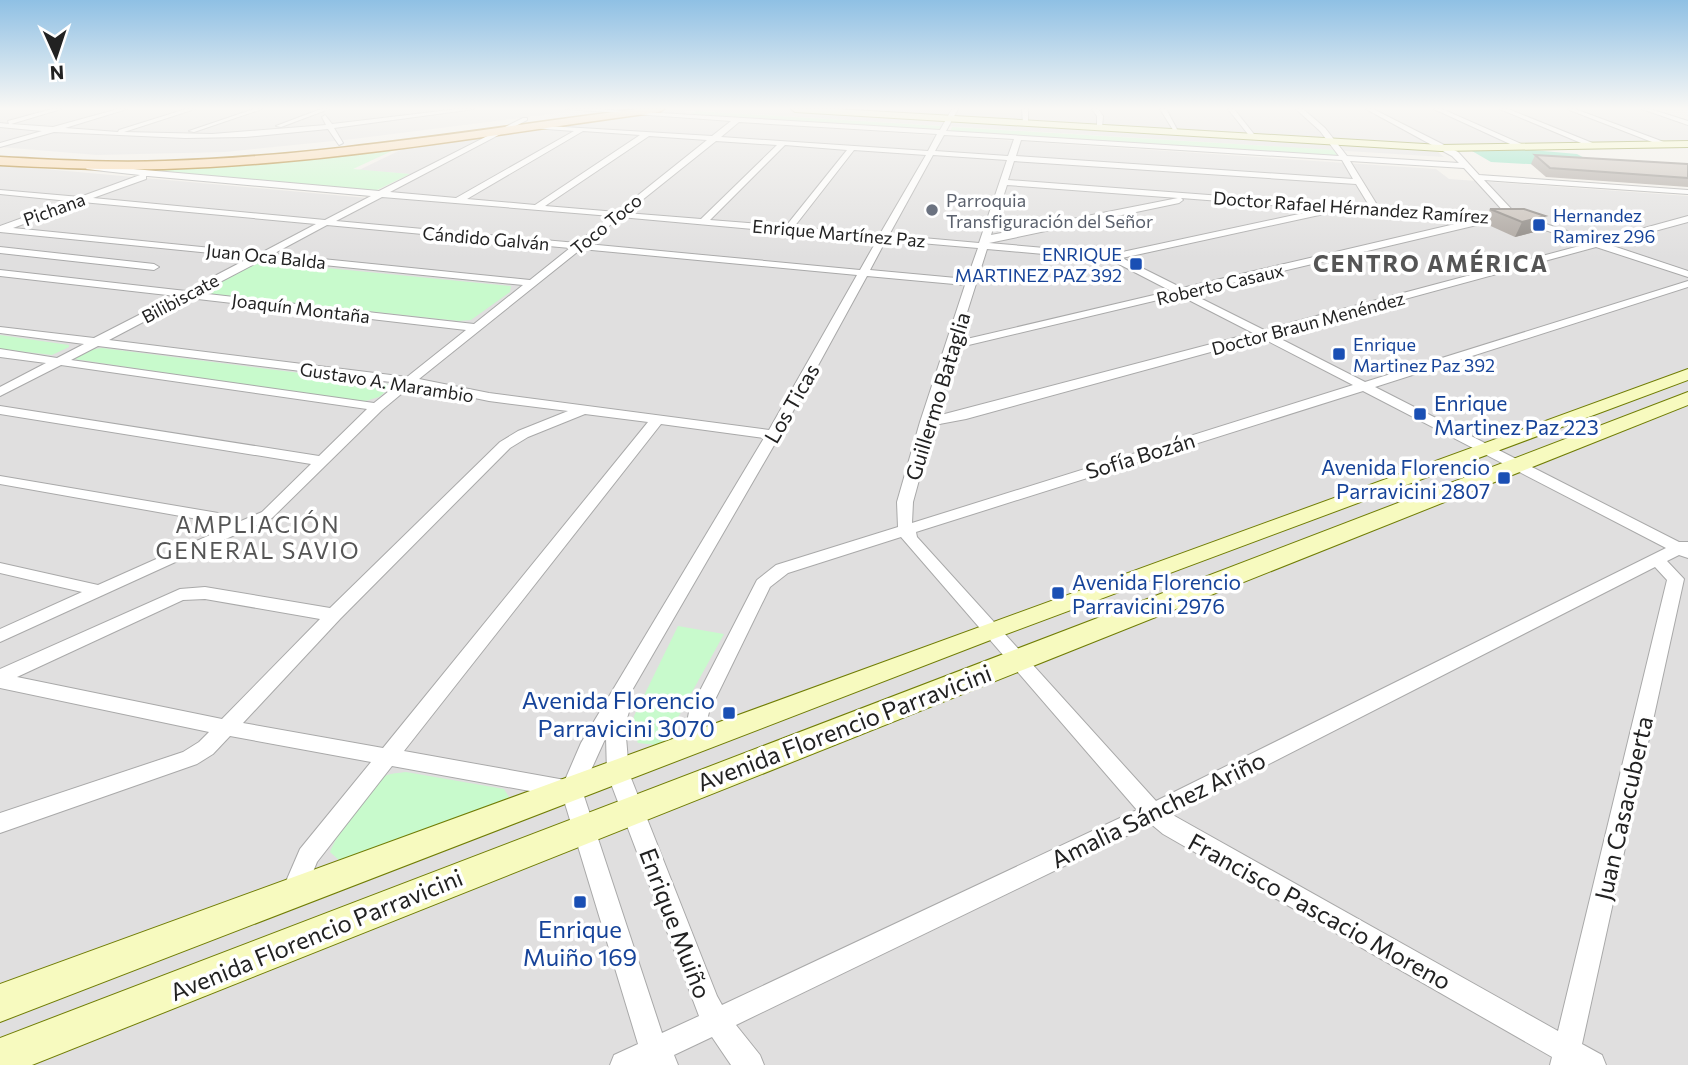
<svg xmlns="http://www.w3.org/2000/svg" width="1688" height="1065" font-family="Commissioner,sans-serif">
<rect width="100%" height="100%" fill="#f2efe9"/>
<g fill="#e0dfdf">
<path d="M0,109H590L353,139L225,152L97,155L0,147Z"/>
<path d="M675,109H1654L1688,120V143L1433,148L1444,157L689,110L672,118L1436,169L1449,179L1688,196V1065H0V165L378,199L422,175L359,170L413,144Z"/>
</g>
<g fill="#c8facc">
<path d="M696,111L941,126L938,131L689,116Z"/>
<path d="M952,127L1335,150L1338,157L950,132Z"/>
<path d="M407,144L353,169L410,174L375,191L103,168Z"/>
<path d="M266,262L511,286L510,292L471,320L459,321L210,294L207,289L256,263Z"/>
<path d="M0,335L69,345V347L52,355L0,349Z"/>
<path d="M102,348L388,384L390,388L379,397L362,402L74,359L89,350Z"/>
<path d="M678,626L724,634L665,741L657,745L638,743L633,732L634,716Z"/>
<path d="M406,772L504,789L511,800L341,862L330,852C337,834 367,786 385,776C391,773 399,773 406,772Z"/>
</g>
<path fill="#88e0be" d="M1532,150L1577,154L1603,168L1491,162L1472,151Z"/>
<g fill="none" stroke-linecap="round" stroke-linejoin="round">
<g stroke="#a9a9a9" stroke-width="2">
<g id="street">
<path d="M52,109H61L11,124L53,127L118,109H127L65,128L118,132L119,130L186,109H195L124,132L212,134L326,125L322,117L325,115L332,124L458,109H474L334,128L343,143L339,145L328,129L245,137L185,138L54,132L0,147V143L42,131L0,127V123L9,124L8,121Z"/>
<path d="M254,109H262L194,132L189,131Z"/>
<path d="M321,109H329L281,127L276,126Z"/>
<path d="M566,109H594L940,130L952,109H958L946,131L1339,156L1320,131L1296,109H1303L1325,128L1347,156L1459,163L1452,156L1366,109H1373L1458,152L1479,175L1688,190V194L1484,180L1516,214L1597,241L1688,216V222L1607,244L1688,271V277L1596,247L1273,335L1365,382L1688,281V287L1375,387L1679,542H1688V558L1679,555L1667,561L1684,579L1582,1044L1602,1055L1606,1065H1550L1552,1057L1163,834L1151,824L736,1025L760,1055L764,1065H731L712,1037L674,1055L678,1065H610L614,1055L638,1044L563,797L392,766L317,862L301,901L293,904L285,901L281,893L300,849L371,762L230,736L213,754L197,764L0,833V813L183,752L199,742L209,732L0,688V669L180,589L205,587L330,608L500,442L518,431L568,411L489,401L412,385L382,410L272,518L0,642V629L82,592L0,573V563L98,585L228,527L220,523L0,484V476L224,514L241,521L262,512L311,464L0,414V406L319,456L367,409L61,365L0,396V387L46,363L0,357V349L57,358L84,344L0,333V327L94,338L176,296L0,276V270L186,291L251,257L0,232V226L69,201L0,194V190L80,197L140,175L86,169L89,165L379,191L523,118H527V120L390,192L456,198L574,131L533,128L531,125L712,136L731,121ZM739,122L937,134L928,151L721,137ZM583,131L640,135L535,205L467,199ZM944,135L1014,139L1008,156L935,151ZM649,136L707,140L617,212L545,206ZM1021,140L1342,160L1353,179L1016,156ZM716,141L777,145L701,219L626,213ZM785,145L847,150L786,226L710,220ZM854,150L926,155L880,234L794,227ZM933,155L1007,160L979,243L889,235ZM1014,161L1356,184L1370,207L1008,180ZM1350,161L1464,168L1506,214L1489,216L1379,208ZM146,176H148L371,196L325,220L93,198L146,179ZM1007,185L1178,198L991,235ZM382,197L611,216L577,243L336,221ZM1181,198L1322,209L1113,254L989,243L1179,203L1183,200ZM82,202L316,224L261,253L13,228ZM1327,209L1472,220L1182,288L1122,258L1324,214L1327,213ZM620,217L877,240L860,270L587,244ZM1512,219L1587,244L1264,330L1190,293L1477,225L1481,221ZM327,225L570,248L530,280L273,254ZM886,240L978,248L967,279L870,270ZM581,249L857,275L769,430L489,393L419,379ZM987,249L1111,260L1171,291L958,341ZM264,259L523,285L474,324L199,293ZM867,276L965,285L920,422L897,502L898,527L776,565L757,580L689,712L683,743L686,749L693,751L700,749L709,712L770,587L788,573L901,537L1137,810L722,1005L717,996L629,773L625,725L631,705L627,699L780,435ZM1179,295L1253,333L937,416L956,348ZM189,298L466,330L407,377L109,340ZM1262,338L1353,385L912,523L913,502L934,425L966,419ZM98,346L399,383L374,403L71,360ZM1363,391L1666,548L1156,801L917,537L916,532ZM585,414L648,422L383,748L243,723L340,619L510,448L528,437ZM661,424L764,438L581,743L565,780L404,751ZM1655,567L1667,580L1558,1031L1171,814ZM205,599L320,619L222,719L17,677L183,600ZM606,737L607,773L699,1016L662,1033L582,790Z"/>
<path d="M1022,109H1028V124L1023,123Z"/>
<path d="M1092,109H1098L1103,116L1102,128L1097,127V116Z"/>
<path d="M1160,109H1166L1179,133H1175Z"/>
<path d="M1228,109H1234L1257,138H1251Z"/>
<path d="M1434,109H1442L1528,147L1521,149Z"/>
<path d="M1500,109H1508L1600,146L1593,148Z"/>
<path d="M1567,109H1575L1672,145L1665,147Z"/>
<path d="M1642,109H1650L1688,121V125Z"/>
<path d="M0,247L154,264L159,267L154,270L0,253Z"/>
</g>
</g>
<g stroke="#707d05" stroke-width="2">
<g id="secondary">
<path d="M791,109H836L1441,145L1688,141V147L1441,151L795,112Z"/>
<path d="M1688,369V380L1001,636L0,1022V984Z"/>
<path d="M1688,392V405L32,1065H0V1038Z"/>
</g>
</g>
<g stroke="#a06b00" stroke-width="3">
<path id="primary" d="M637,109H664L659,112C495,134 330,164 164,169C109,170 55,168 0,165V157C55,160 110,163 165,161C323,156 480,129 637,109Z"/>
</g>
<use href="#street" fill="#fff" fill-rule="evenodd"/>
<use href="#secondary" fill="#f7fabf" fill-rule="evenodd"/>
<use href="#primary" fill="#fcd6a4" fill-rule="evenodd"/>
</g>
<g fill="#aba49e">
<path d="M1535,155L1688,164V187L1546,177L1531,164Z"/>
<path d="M1490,209L1545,216L1538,231L1515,237L1484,223Z"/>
</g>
<path fill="#8b8681" d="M1545,216L1538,231L1515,237L1522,222Z"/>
<g fill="#c7bfb8" stroke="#8b8681" stroke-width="2">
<path d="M1535,155L1688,164V178L1550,168Z"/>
<path d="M1490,209H1524L1545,216L1522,222Z"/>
</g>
<linearGradient id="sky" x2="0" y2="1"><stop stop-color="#8fc0e4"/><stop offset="0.42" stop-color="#f9f8f5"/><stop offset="1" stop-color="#f9f8f5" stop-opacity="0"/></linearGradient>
<rect width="1688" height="258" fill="url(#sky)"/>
<circle fill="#6b7280" stroke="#fff" stroke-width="2.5" cx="932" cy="210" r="7"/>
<g fill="#1a4fb4" stroke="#fff" stroke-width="2.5">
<rect x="1532" y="218" width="14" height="14" rx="3.5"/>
<rect x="1129" y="257" width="14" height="14" rx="3.5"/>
<rect x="1332" y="347" width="14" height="14" rx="3.5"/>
<rect x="1413" y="407" width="14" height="14" rx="3.5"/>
<rect x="1497" y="471" width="14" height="14" rx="3.5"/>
<rect x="1051" y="586" width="14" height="14" rx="3.5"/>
<rect x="722" y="706" width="14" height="14" rx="3.5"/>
<rect x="573" y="895" width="14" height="14" rx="3.5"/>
</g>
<g text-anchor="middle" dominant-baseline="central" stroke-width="7" stroke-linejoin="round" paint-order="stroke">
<g font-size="18" fill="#5b616d" stroke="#fff" text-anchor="start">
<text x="946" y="200">Parroquia<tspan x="946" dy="21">Transfiguración del Señor</tspan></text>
</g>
<g font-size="18" fill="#222" stroke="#fff">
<text transform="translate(1351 207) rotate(4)">Doctor Rafael Hérnandez Ramírez</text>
<text transform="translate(54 209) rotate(-20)">Pichana</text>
<text transform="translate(606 224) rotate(-39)">Toco Toco</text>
<text transform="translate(839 233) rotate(5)">Enrique Martínez Paz</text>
<text transform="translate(486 238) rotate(5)">Cándido Galván</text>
<text transform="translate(266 256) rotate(6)">Juan Oca Balda</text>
<text transform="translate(1220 284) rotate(-13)">Roberto Casaux</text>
<text transform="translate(180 298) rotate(-28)">Bilibiscate</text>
<text transform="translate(301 308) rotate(7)">Joaquín Montaña</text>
<text transform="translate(1308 323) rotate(-15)">Doctor Braun Menéndez</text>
<text transform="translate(387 382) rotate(9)">Gustavo A. Marambio</text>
</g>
<g font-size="18" fill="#164399" stroke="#fff" text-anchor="start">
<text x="1553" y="215">Hernandez<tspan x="1553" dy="21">Ramirez 296</tspan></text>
<text x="1122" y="254" text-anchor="end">ENRIQUE<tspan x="1122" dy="21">MARTINEZ PAZ 392</tspan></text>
<text x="1353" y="344">Enrique<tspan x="1353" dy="21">Martinez Paz 392</tspan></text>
</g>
<g font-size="21" fill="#222" stroke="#fff">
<text transform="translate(937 396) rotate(-73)">Guillermo Bataglia</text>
<text transform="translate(791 403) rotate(-60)">Los Ticas</text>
<text transform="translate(1140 455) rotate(-17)">Sofía Bozán</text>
</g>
<g font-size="21" fill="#164399" stroke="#fff" text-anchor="start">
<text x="1434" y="402">Enrique<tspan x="1434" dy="24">Martinez Paz 223</tspan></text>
<text x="1490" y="466" text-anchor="end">Avenida Florencio<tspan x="1490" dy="24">Parravicini 2807</tspan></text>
<text x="1072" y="581">Avenida Florencio<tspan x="1072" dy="24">Parravicini 2976</tspan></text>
</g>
<g font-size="23" font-weight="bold" letter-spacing="2" fill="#555" stroke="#fff">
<text x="1431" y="263">CENTRO AMÉRICA</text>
</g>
<g font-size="23" letter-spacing="2" fill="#555" stroke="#fff">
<text x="258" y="524">AMPLIACIÓN<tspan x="258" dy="26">GENERAL SAVIO</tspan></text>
</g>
<g font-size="24" fill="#164399" stroke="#fff" text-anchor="end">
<text x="715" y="699">Avenida Florencio<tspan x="715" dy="28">Parravicini 3070</tspan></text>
<text x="580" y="928" text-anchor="middle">Enrique<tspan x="580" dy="28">Muiño 169</tspan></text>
</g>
<g font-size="24" fill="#222" stroke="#fff">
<text transform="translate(844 727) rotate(-21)">Avenida Florencio Parravicini</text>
<text transform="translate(1623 808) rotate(-77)">Juan Casacuberta</text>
<text transform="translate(1158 809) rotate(-26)">Amalia Sánchez Ariño</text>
<text transform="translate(1320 911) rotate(29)">Francisco Pascacio Moreno</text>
<text transform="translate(676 923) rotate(69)">Enrique Muiño</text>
<text transform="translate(316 934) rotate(-22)">Avenida Florencio Parravicini</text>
</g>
</g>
<g transform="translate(56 56) rotate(177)" stroke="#ffffff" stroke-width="5" paint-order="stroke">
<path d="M0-5L12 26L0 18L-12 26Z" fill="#222222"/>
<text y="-10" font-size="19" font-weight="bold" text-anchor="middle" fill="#222222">N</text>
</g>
</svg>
